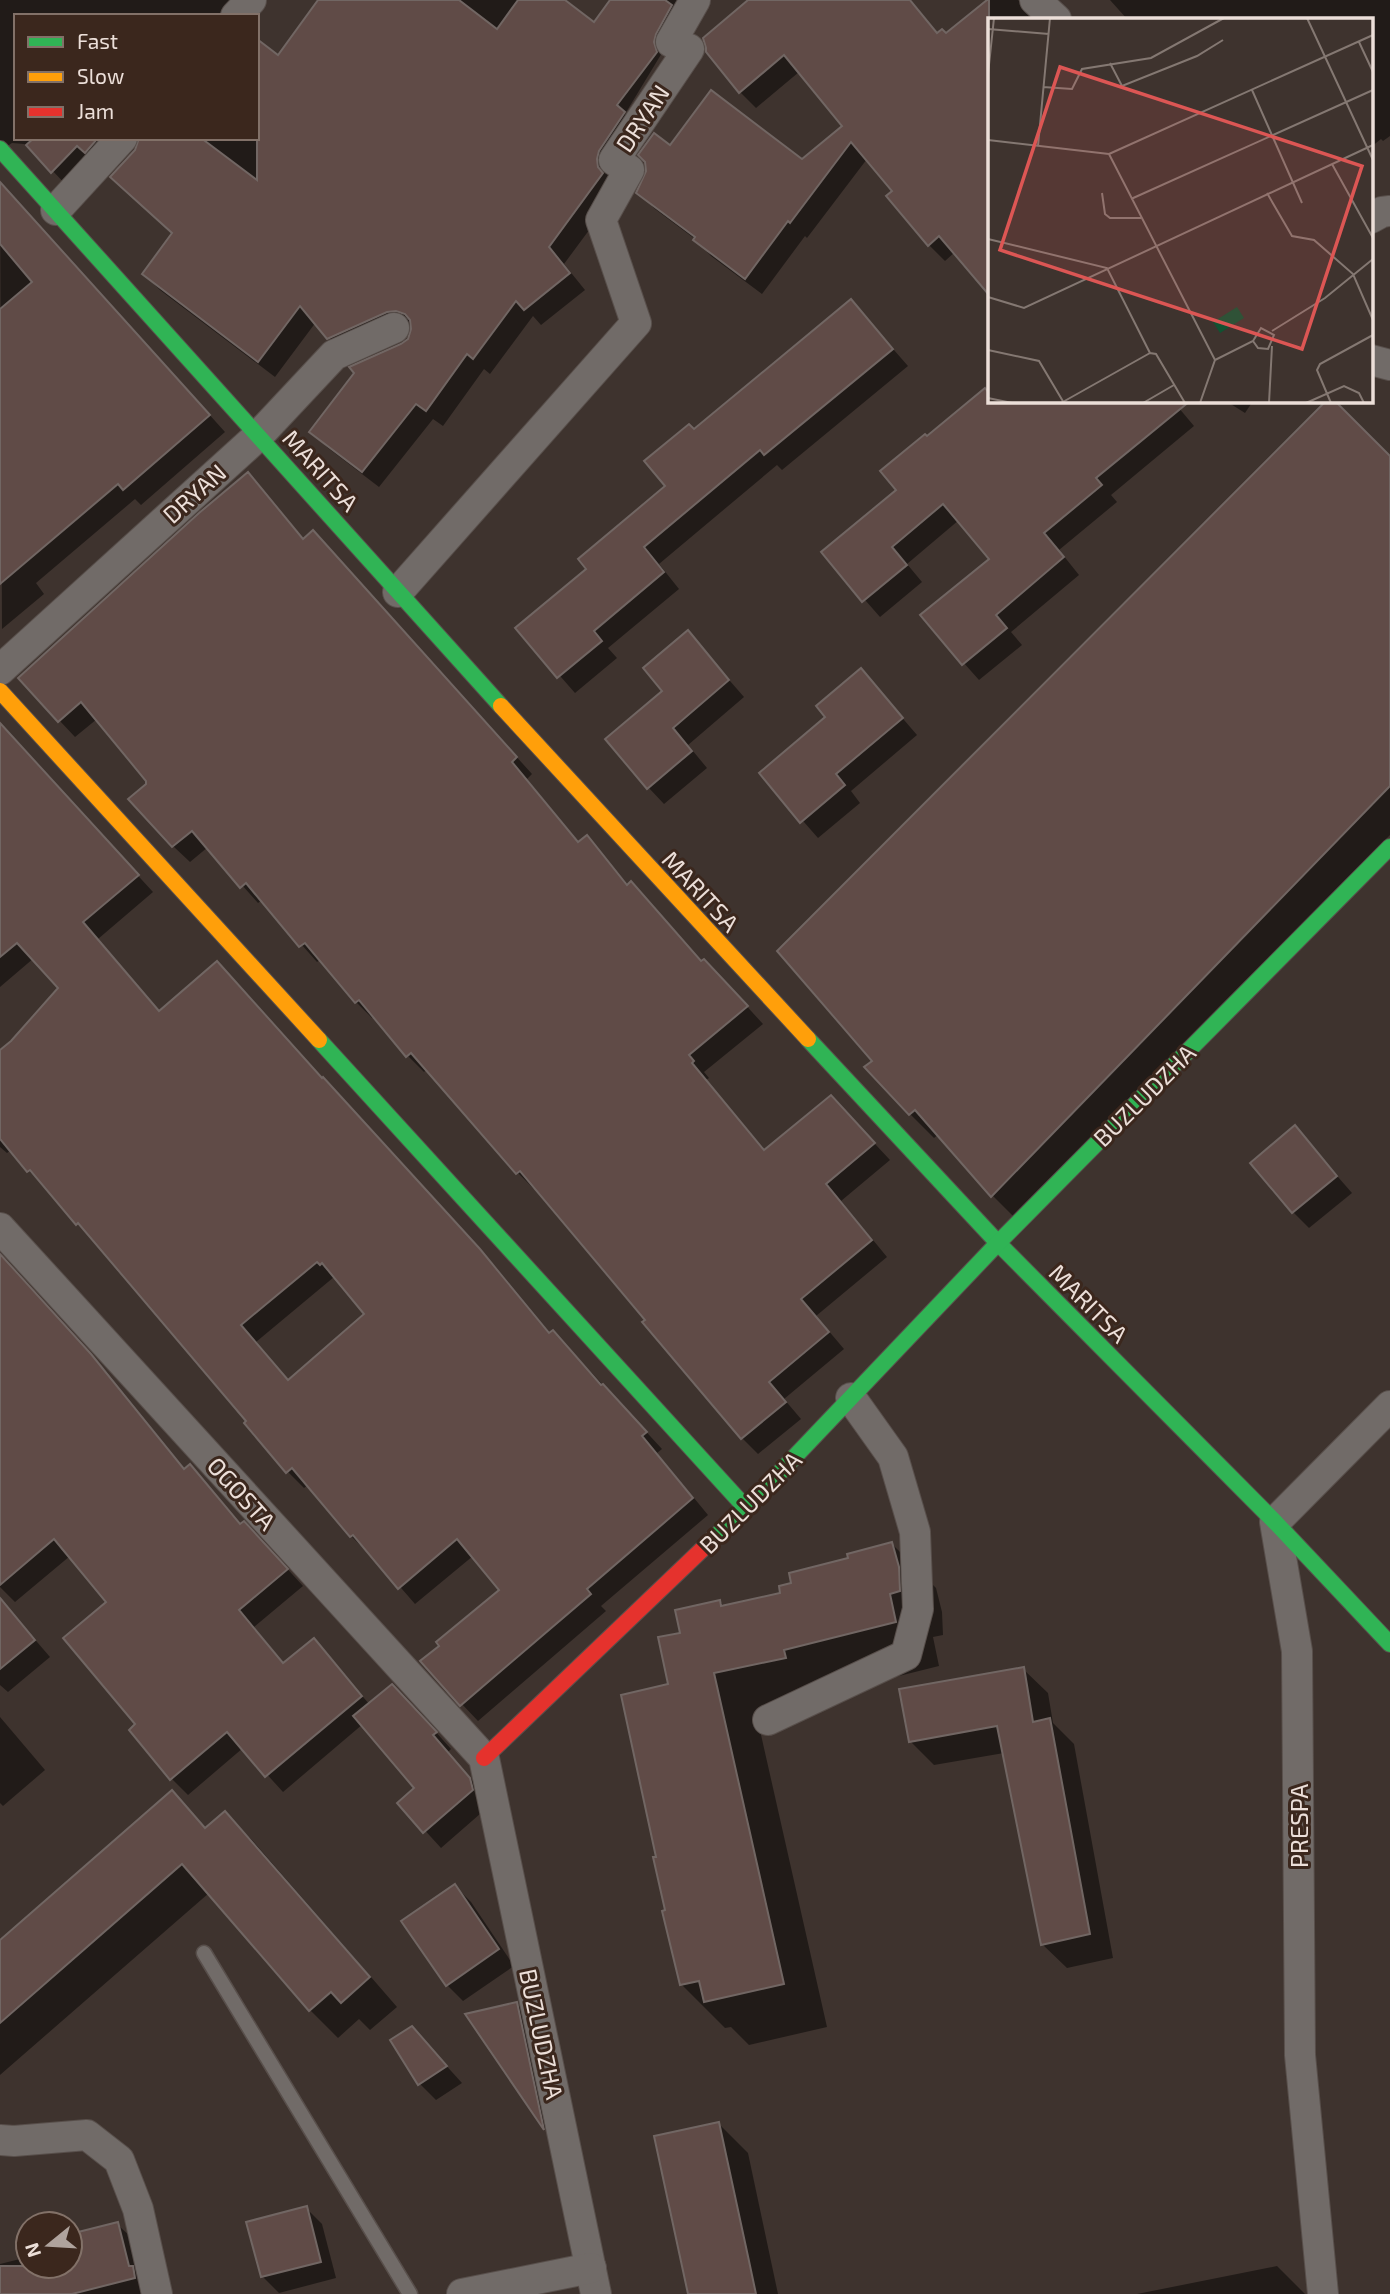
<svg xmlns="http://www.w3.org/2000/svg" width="1390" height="2294" font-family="'Exo 2',sans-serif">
<rect width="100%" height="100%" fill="#3e332e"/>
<g fill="#0007" fill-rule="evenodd">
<path d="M0,0H242L226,16H16V138H131L68,187L31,148L24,144L12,143L0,151Z"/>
<path d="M320,0H562L594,24L612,0H694L625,114L641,129L618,191L564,264L585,290L541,325L533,316L490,374L484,369L443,426L433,419L379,487L328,448L311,432L409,340L412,326L404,327L344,354L316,322L275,377L160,290L144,274L174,234L136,151L196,146L202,138H257L279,57Z"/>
<path d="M751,0H911L939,34L946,35L989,0H1018L1034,18L989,19V293L955,252L945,261L929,245L894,191L867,159L807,238L805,236L762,294L711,256L695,239L655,209L638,192L671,148L803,161L844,126L799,72L756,108L740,92Z"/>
<path d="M1110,0H1390V136L1383,141L1381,139L1371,147V19H1127Z"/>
<path d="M0,182L225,432L141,505L135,499L36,583L44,594L2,629Z"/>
<path d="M851,301L908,366L782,470L777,465L659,564L679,589L608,648L617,658L575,693L518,628L589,570L668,487Z"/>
<path d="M989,387V401H1173L1194,426L1111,495L1117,502L1059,550L1079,575L1011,632L1022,645L979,680L922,616L991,559L959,520L907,564L922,582L880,617L823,552L898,490L928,439Z"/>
<path d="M1226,401H1253L1245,413Z"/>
<path d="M1328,401H1333L1390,458V835L1017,1220L993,1196L939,1134L934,1138L910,1114L875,1061L779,951Z"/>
<path d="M248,474L305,540L329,549L532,774L527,779L580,843L586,837L629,886L631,883L647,900L702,962L720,977L763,1024L704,1072L709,1078L706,1080L766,1151L847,1114L890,1160L841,1201L887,1257L816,1316L844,1349L784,1399L801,1419L758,1454L742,1438L645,1322L647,1320L536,1187L534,1189L518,1173L427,1069L424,1072L407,1055L375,1016L372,1018L356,1002L321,959L317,962L262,900L258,903L208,847L190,862L173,846L147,785L148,780L97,719L75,737L59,720Z"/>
<path d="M688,633L744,697L688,745L707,768L664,804L648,787L664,691Z"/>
<path d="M861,670L917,735L851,791L860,803L818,838L761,773L828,717Z"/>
<path d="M0,725L153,892L98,939L160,1012L323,1080L496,1267L551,1334L553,1332L569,1348L662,1449L657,1453L708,1515L601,1606L606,1611L478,1721L422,1662L501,1590L473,1556L415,1604L369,1551L367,1552L351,1536L308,1485L304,1488L288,1472L246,1423L249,1422L46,1186L29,1171L11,1150L7,1153L0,1147V1052L12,1042L60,988L34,958L0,987ZM334,1277L367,1314L289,1381L256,1342Z"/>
<path d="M1295,1128L1352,1193L1309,1228L1293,1212Z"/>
<path d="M0,1253L107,1372L186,1470L190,1467L206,1483L241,1525L260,1539L303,1586L254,1627L285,1664L314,1640L370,1705L409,1702L451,1749L448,1752L486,1796L488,1807L441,1848L400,1803L417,1788L363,1724L283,1792L243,1748L188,1795L172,1779L138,1724L109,1602L70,1556L15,1602L0,1587Z"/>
<path d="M892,1544L936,1588L942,1612L943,1635L933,1637L939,1666L827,1694L757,1717L827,2027L749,2045L731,2027L725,2028L682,1985L658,1858L670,1686L682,1634L720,1602L725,1607L783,1594L850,1559Z"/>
<path d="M0,1599L50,1657L8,1692L0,1685Z"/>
<path d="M1023,1669L1048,1693L1053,1723L1074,1744L1113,1958L1067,1968L1042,1944L1004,1753L934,1765L910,1741Z"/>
<path d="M0,1717L45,1770L3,1806L0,1803Z"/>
<path d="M172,1792L207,1829L225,1813L253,1841L397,2007L370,2030L359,2019L338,2038L310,2010L209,1893L0,2075V1942Z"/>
<path d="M455,1886L471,1902L514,1966L463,2001L447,1985Z"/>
<path d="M516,2003L533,2020L558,2142L545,2129L468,2015Z"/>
<path d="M412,2028L462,2083L436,2100L419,2083Z"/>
<path d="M719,2124L748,2153L778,2294H688Z"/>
<path d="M306,2208L322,2224L336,2278L279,2293L263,2277L248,2223Z"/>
<path d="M117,2224L134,2240L147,2294H0V2264L28,2257V2266H70V2236Z"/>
<path d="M1277,2266L1305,2294H1137Z"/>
</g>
<g fill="#604b47" stroke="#716663" stroke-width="2" fill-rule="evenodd">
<path d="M318,0H459L497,29L518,0H565L594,22L610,0H665L672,5L656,34L654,42L657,52L617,105L625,112L599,151L597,159L598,167L603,173L549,247L570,273L524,310L516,301L473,359L467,354L426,411L416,404L362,472L309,432L354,373L349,367L401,344L408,339L411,329L410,320L405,314L396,311L387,312L327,339L300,306L258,362L142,274L172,233L110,177L135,150L139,138H201L257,180V39L278,55Z"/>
<path d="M748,0H910L937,33L942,29L946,33L987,0H989V295L939,236L928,246L886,196L892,191L851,142L790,223L788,221L745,279L693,240L695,237L636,193L646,171L645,162L638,155L654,133L670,145L711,90L802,159L842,126L784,55L739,93L706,52V48L703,38Z"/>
<path d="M34,138H98L85,153L77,146L51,173L26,145Z"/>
<path d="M0,182L210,415L123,490L118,484L0,584V309L32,282L0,244Z"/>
<path d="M851,299L893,349L764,455L760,450L644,547L664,572L594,631L602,641L557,678L515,628L586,569L578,559L665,486L644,461L689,424L694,429Z"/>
<path d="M985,388L989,393V401H1190L1096,478L1102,485L1044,533L1064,557L996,615L1007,628L962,665L920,615L989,559L943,504L892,547L907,565L862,602L821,552L896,490L880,471L925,434L927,436Z"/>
<path d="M1326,401H1335L1390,456V786L991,1197L915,1110L909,1115L864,1067L872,1061L777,951Z"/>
<path d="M248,472L303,539L313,530L517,757L512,762L578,842L587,835L627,885L631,881L701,961L704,959L748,1006L689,1055L694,1061L692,1063L764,1150L831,1095L875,1143L826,1184L872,1240L801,1299L829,1332L769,1382L786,1402L741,1439L642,1322L645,1320L520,1171L516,1174L411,1053L406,1057L359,1000L355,1003L305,943L299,947L246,883L240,888L192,831L172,847L128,799L146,784V781L81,702L58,722L18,678L199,513Z"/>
<path d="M688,630L729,680L673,728L692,751L647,789L605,739L662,691L643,668Z"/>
<path d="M861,668L903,718L836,774L845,785L800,823L759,773L825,717L816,706Z"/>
<path d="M0,723L139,875L83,922L159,1011L217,961L322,1078L323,1077L480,1249L549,1333L553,1330L601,1385L603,1384L647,1432L642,1436L693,1498L587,1589L591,1594L460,1706L420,1661L439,1646L436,1642L499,1590L457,1539L398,1589L353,1535L350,1537L292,1468L286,1473L244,1423L246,1421L78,1223L76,1225L30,1170L27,1172L0,1139V1050L11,1041L58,988L17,943L0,957ZM317,1262L320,1265L322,1263L364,1314L288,1380L241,1325Z"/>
<path d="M1295,1125L1337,1176L1292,1213L1250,1163Z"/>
<path d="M0,1254L91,1354L184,1469L190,1464L240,1524L244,1521L288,1569L239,1610L283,1663L314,1638L362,1696L265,1777L227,1732L170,1780L129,1730L135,1724L63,1638L106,1602L54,1539L0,1585Z"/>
<path d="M892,1542L899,1567L900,1591L890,1594L896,1622L784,1650L786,1658L714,1673L784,1984L704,2002L699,1981L680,1985L662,1911L665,1910L653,1857H656L621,1695L668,1684L658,1637L680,1633L675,1610L720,1600L721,1606L780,1593L779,1586L791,1583L789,1573L848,1558L847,1554Z"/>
<path d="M0,1598L35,1640L0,1669Z"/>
<path d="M1024,1667L1033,1722L1050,1718L1090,1934L1041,1945L997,1726L909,1742L899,1689Z"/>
<path d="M392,1684L437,1732L433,1735L470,1778L473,1790L423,1833L397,1803L414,1788L353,1716Z"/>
<path d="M172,1790L205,1828L225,1811L370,1977L341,2003L331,1992L309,2011L182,1864L0,2023V1940Z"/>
<path d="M455,1884L499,1949L446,1986L401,1921Z"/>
<path d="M517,2002L544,2130L465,2014Z"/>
<path d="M412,2026L447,2066L418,2085L390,2040Z"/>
<path d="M719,2122L749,2261L756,2294H688L654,2136Z"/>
<path d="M307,2206L321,2262L261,2277L246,2222Z"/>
<path d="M118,2222L129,2266H133L135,2278L72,2294H0V2266H70V2234Z"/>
</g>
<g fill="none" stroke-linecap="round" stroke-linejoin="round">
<g stroke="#584f4b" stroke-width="17">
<path id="lane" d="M204,1953L410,2294"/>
</g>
<g stroke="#584f4b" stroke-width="32">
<g id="street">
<path d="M1035,0L1056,19"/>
<path d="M236,16L251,0"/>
<path d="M56,210L122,138"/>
<path d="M1371,218L1382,212L1390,211"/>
<path d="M1371,360L1390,365"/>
<path d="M398,592L636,323L601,220L629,170L614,160L689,49L671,42L695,0"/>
<path d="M0,670L259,435L334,355L394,328"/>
<path d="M0,1228L484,1758L596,2294"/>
<path d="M768,1720L906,1655L918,1609L915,1532L893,1457L851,1398"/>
<path d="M0,2140L14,2141L87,2135L119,2160L138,2209L157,2294"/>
<path d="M462,2294L591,2268"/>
<path d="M1323,2294L1300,2055L1297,1651L1275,1522L1390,1406"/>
</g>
</g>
<g stroke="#584f4b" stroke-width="18">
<g id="fast">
<path d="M0,149L501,706"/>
<path d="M808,1039L998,1243L1275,1522L1390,1644"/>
<path d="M319,1040L746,1508"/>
<path d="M713,1539L746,1508L998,1243L1390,847"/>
</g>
</g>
<g stroke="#584f4b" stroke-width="18">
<g id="slow">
<path d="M0,691L319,1040"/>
<path d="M501,706L808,1039"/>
</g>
</g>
<g stroke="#584f4b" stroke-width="18">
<path id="jam" d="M484,1758L713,1539"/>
</g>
<use href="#lane" stroke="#716b68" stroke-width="14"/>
<use href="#street" stroke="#716b68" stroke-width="30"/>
<use href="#fast" stroke="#30b455" stroke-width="16"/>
<use href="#slow" stroke="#ff9f0a" stroke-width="16"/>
<use href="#jam" stroke="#e5322d" stroke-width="16"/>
</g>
<g text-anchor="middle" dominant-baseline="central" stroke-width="6" stroke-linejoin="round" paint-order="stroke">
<g font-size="24" fill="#ecdfd9" stroke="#3b271d">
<text transform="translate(642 118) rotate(-56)">DRYAN</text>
<text transform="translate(321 470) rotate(48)">MARITSA</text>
<text transform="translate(194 493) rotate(-42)">DRYAN</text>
<text transform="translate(701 891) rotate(47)">MARITSA</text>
<text transform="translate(1144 1095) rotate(-45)">BUZLUDZHA</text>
<text transform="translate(1089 1303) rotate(45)">MARITSA</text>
<text transform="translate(242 1493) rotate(48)">OGOSTA</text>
<text transform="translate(750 1502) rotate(-45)">BUZLUDZHA</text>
<text transform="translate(1298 1826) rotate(-90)">PRESPA</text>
<text transform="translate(542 2034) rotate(78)">BUZLUDZHA</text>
</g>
</g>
<g transform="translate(988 18)">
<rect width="385" height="385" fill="#3e332e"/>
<path d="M249,289L256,300L232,315L225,304Z" fill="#115232"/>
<path fill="none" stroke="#847872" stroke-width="2" d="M319,0L385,142M0,11L61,16M371,24L385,54M122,45L134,68L209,38L235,22M0,56L6,0M55,69L84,71L94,51L163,40L236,0M264,72L314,185M0,122L121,136M50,128L62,0M121,136L385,17M121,136L227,342M344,146L385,220M114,175L117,196L122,200H153M279,175L304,218L326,222L365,256L385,302M143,181L385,72M0,221L119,250L162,335L168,336L197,385M0,279L36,290L385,127M284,313L337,280L385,241M0,332L51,343L76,385M0,380L24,385M73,385L162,335M155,385L186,367M212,385L227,342L265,323L273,310L286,317L280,331L270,330L265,323M281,385L284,328M318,385L356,368L371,375L376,385M343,385L329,352L332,346L385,317"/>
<path fill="#dc5654" fill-opacity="0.15" stroke="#dc5654" stroke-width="3.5" d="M72,49L374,148L314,331L12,232Z"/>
<rect width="385" height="385" fill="none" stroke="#ecdfd9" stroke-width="3.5"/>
</g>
<rect x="14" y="14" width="245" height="126" fill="#3b271d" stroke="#827168" stroke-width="2"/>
<rect x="28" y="37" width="35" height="10" fill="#30b455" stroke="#827168" stroke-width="2"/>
<text x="77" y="49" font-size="21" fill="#ecdfd9">Fast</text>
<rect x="28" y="72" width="35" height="10" fill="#ff9f0a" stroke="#827168" stroke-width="2"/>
<text x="77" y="84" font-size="21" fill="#ecdfd9">Slow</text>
<rect x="28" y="107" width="35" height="10" fill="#e5322d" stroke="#827168" stroke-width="2"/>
<text x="77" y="119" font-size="21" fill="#ecdfd9">Jam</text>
<g transform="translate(49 2245) rotate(252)"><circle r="33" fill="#3b271d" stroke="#827168" stroke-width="2"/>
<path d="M0-5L12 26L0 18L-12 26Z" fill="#afa39d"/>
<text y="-10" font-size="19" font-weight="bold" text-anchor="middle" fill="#ecdfd9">N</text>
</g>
</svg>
